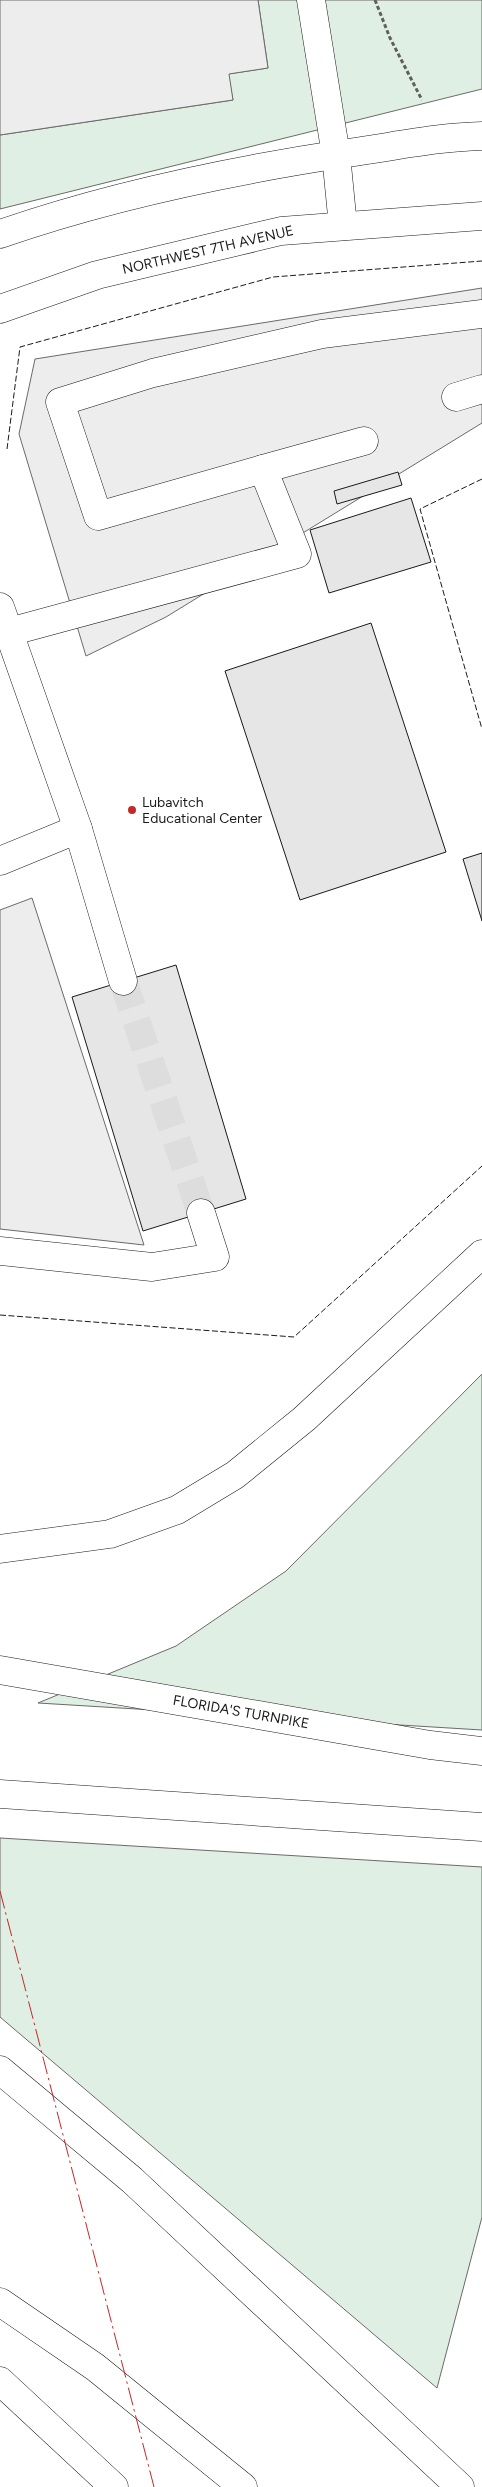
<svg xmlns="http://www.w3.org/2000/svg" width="482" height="2487" font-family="Figtree,sans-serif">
<rect width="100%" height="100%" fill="#fff"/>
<g fill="#e0efe3" stroke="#6a6a6a">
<path d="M258,0H482V89L0,209V135L233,100L228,74L268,68Z"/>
<path d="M482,1374V1730L38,1703L176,1646L286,1571Z"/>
<path d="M0,1838L482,1867V2217L437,2388L0,2017Z"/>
</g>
<g fill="#ededed" stroke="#6a6a6a">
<path d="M0,0H258L268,68L229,74L233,100L0,135Z"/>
<path d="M482,288V423L166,617L86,656L19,434L35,359Z"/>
<path d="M32,898L144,1245L0,1229V910Z"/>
</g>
<g fill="#e6e6e6" stroke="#1a1a1a">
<path d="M398,472L402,485L337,504L334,491Z"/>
<path d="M411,498L431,562L329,593L310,530Z"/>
<path d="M371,623L446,852L300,900L225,671Z"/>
<path d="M482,853V921L463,859Z"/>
<path d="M176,965L246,1199L143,1231L72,997Z"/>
</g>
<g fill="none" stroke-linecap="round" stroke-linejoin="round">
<path stroke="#ddd" stroke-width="28" stroke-dasharray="28 14" stroke-linecap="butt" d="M123,981L201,1213"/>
<g stroke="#1a1a1a" stroke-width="29">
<g id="minor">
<path d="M311,0L336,155L343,226"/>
<path d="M0,234C112,195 229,171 347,153C392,147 437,137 482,136"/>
<path d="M0,309L97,275L281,231L482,216"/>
<path d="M456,397L482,389"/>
<path d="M263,469L98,516L60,402L153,373L322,334L482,314"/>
<path d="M0,607L78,829L123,981"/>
<path d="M9,632L297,554L263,469L364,441"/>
<path d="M0,861L78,829"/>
<path d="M0,1251L152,1267L215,1257L201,1213"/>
</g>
</g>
<g stroke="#1a1a1a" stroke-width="29">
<g id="highway">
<path d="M0,1549L110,1534L177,1510L235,1475L304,1419L482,1254"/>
<path d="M0,1670L430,1745L482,1751"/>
<path d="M0,1794L482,1827"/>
<path d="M0,2070L132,2180L460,2487"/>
<path d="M0,2302L95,2367L243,2487"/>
<path d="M0,2381L114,2487"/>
</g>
</g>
<path stroke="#5f5f5f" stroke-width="3" stroke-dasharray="4 2.5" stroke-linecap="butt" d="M375,0L390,38L422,100"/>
<use href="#minor" stroke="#fff" stroke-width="28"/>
<use href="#highway" stroke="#fff" stroke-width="28"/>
<g stroke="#1a1a1a" stroke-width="1" stroke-dasharray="6 2.5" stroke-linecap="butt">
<path d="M7,449L20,347L273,277L482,261"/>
<path d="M482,479L420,509L482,729"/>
<path d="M0,1315L294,1337L482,1166"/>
</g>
<path stroke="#c62828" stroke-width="1" stroke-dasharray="18 4 2.5 4" stroke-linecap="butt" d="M0,1891L154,2487"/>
</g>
<circle fill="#c62828" stroke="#fff" stroke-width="2" cx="132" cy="810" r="5"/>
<g text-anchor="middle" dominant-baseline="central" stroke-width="4" stroke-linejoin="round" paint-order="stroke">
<g font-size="14" fill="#1a1a1a" stroke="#fff">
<text transform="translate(208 250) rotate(-13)">NORTHWEST 7TH AVENUE</text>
<text transform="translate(241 1712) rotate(10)">FLORIDA'S TURNPIKE</text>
</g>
<g font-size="14" fill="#1a1a1a" stroke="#fff" text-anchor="start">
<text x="142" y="802">Lubavitch<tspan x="142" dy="16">Educational Center</tspan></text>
</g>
</g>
</svg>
